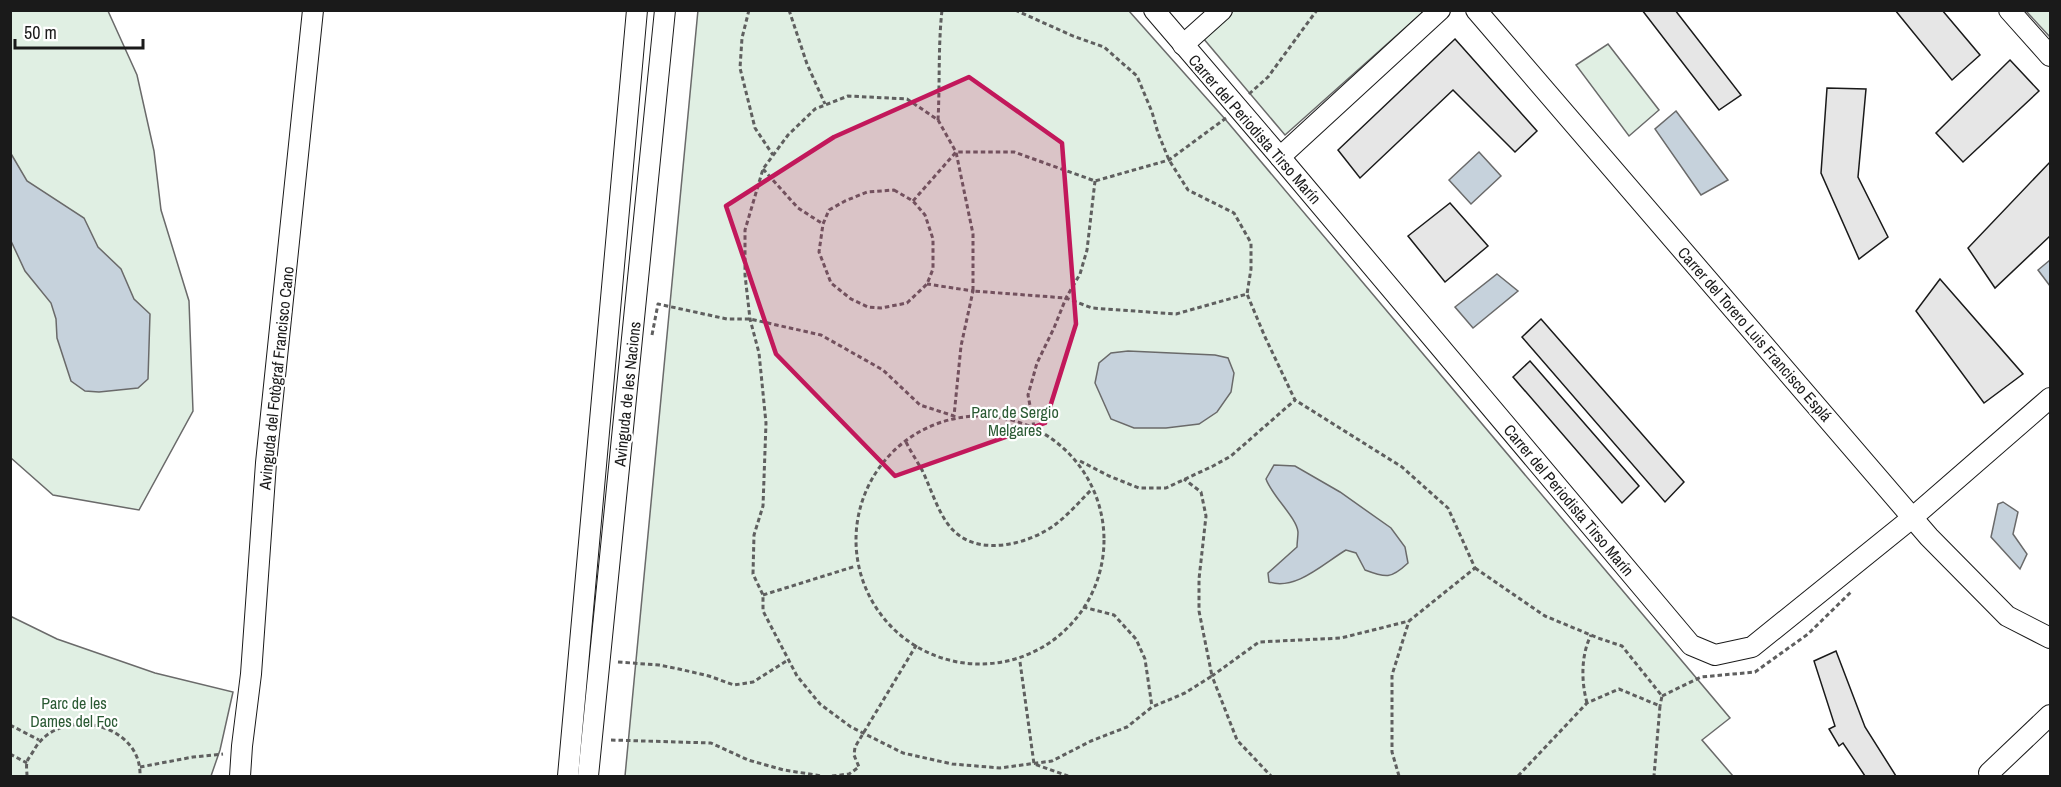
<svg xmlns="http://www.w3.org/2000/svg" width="2061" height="787" font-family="'Archivo Narrow',sans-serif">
<rect width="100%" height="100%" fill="#fff"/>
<g fill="#e0efe3" stroke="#6a6a6a" stroke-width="1.5">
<path d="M698,10L1129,11L1225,119L1730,718L1702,740L1733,776H625Z"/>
<path d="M11,11H108L137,75L154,151L161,210L189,301L193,411L139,510L53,495L11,458Z"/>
<path d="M1233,11H1424L1285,135L1203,38Z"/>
<path d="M2026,11H2050V37Z"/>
<path d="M1608,44L1659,110L1629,136L1576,65Z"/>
<path d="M10,616L57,639L155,673L233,692L220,750L211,776H11Z"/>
</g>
<g fill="#c6d2dc" stroke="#6a6a6a" stroke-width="1.5">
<path d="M1676,111L1728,180L1701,195L1655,129Z"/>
<path d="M10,152L27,181L84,218L98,247L121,269L134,299L150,314L148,379L138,388L99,392L85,391L71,381L57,338L56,319L51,303L25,271L11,241Z"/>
<path d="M1479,152L1501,176L1471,204L1449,180Z"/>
<path d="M2050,260V286L2038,270Z"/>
<path d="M1497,274L1518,291L1473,328L1455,307Z"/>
<path d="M1128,351L1215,355L1228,358L1234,373L1231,392L1217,412L1199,424L1166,428H1134L1111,419L1095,383L1099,363L1111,353Z"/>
<path d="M1274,465L1295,466L1340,492L1391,528L1405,547L1408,563C1391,579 1386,578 1365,570L1356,553L1346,550C1324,563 1296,591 1269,582L1268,573L1297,547C1297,542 1298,537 1298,532C1297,518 1272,496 1266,479Z"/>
<path d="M2003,502L2018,512L2013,534L2027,554L2020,569L1991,537L1998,504Z"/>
</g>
<g fill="#e6e6e6" stroke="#1a1a1a" stroke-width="1.5">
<path d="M1642,10H1675L1741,95L1719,110Z"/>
<path d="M1895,10H1942L1980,55L1952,80Z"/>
<path d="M1455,39L1537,131L1515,152L1453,90L1360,178L1338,150Z"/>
<path d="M2010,60L2039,91L1963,162L1936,133Z"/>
<path d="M1827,88L1866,89L1858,177L1888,237L1859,259L1821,173Z"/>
<path d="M2050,162V236L1995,288L1968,248Z"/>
<path d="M1450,203L1488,246L1445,282L1408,236Z"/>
<path d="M1940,279L2023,374L1984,403L1916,311Z"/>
<path d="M1541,319L1684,482L1665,502L1522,337Z"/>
<path d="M1530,361L1639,486L1622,503L1513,377Z"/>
<path d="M1836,651L1865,727L1896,776H1865L1843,743L1839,746L1829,729L1835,726L1814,661Z"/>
</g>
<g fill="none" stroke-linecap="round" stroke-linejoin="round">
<g stroke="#1a1a1a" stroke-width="22">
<g id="minor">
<path d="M1154,10L1280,157L1691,645L1715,655L1752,647L1912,518L2050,398"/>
<path d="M1476,10L1929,537L2007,616L2050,638"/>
<path d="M2009,10L2050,56"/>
<path d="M1183,45L1222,10"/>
<path d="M1280,157L1440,10"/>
<path d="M1989,773L2050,715"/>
<path d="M240,776L242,746L251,674L266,463L313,10"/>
<path d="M568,776L637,10"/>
<path d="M588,776L665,10"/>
</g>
</g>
<g stroke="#5f5f5f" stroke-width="3" stroke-dasharray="4.5 3" stroke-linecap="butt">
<path d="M749,10L742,38L740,68L755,128L773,155"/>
<path d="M789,10L807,64L825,104"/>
<path d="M1015,10L1073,36L1104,47L1137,76L1152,112L1158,133L1169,160L1188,190L1234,213L1251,243V269L1247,294"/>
<path d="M1249,94L1268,77L1317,10"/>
<path d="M1226,118L1169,160L1095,181L1014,152H956L973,234V291L1066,298L1092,308L1176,314L1247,294L1265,337L1295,400L1402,467L1448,508L1475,568L1409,621L1341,638L1259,642L1212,676L1237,740L1271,776"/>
<path d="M938,120C940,83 938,47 942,10"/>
<path d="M763,169L798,208L823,224"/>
<path d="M894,190L913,201L925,215L933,239V269L927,284L907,303L881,308L868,307L851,299L831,283L819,252L823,224L829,210L845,201L867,192Z"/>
<path d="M913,201L956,152L938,120L907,99L848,96L815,109L788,135L763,169L745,230V275L750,319L759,353L766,423L763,506L754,535L753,574L763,595V611L797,676L820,704L851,727L903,753L952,764L1000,768L1052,761L1091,741L1127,727L1152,707L1185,693L1212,676L1199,611V579L1206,516L1201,492L1184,479"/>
<path d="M652,335L658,304L727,319H750L821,335L883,370L920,405L954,416L961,346L973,291L927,284"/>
<circle cx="980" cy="540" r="124"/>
<path d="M1034,427L1028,395L1037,363L1054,328L1066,298L1080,274L1087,250L1095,181"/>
<path d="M906,442C911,452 917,461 922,470C931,488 939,517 954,531C980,557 1030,544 1056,524C1069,514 1080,501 1092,489"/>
<path d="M1080,461L1109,476L1139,488H1166L1213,466L1231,456L1295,400"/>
<path d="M1475,568L1545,616L1598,638L1622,646L1662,696L1660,706"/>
<path d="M763,595L856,566"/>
<path d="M1083,607L1114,615L1136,639L1145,659L1152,707"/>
<path d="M618,662L659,665L679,669L709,676L734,685L753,682L788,660"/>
<path d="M1020,662L1034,764L1068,776"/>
<path d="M1662,696L1701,677L1755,672L1808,634L1851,592"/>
<path d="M1587,703C1581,681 1581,655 1591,635"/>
<path d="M10,725L39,740"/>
<path d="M611,740L711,743L748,760L784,770L822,776"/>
<path d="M10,754L27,763"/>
<path d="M140,767L193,757L223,754"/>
<path d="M27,776C27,772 26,766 27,762C28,758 32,754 34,750C59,705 142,722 140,776"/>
<path d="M832,776L849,774L859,767L854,755L855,747L917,644"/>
<path d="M1399,776L1392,752V675L1409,621"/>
<path d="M1518,776L1587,703L1619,689L1660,706L1654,776"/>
</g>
<use href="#minor" stroke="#fff" stroke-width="20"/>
</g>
<path fill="#c2185b" fill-opacity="0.2" stroke="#c2185b" stroke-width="4.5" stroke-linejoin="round" d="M969,77L1062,143L1076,324L1045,423L895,476L776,354L726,206L834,137Z"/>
<g text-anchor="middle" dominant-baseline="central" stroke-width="4.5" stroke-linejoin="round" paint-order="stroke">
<g font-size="16" fill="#1a1a1a" stroke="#fff">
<text transform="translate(1255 129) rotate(49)">Carrer del Periodista Tirso Marín</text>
<text transform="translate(1755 334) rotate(49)">Carrer del Torero Luis Francisco Esplá</text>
<text transform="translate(276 378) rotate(-84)">Avinguda del Fotògraf Francisco Cano</text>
<text transform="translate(627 394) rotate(-84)">Avinguda de les Nacions</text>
<text transform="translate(1569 500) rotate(50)">Carrer del Periodista Tirso Marín</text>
</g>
<g font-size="16" fill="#2b5a34" stroke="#fff">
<text x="1015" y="412">Parc de Sergio<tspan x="1015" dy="18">Melgares</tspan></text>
<text x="74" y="703">Parc de les<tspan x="74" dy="18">Dames del Foc</tspan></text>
</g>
</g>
<rect width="2061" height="787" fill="none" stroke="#1a1a1a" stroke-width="24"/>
<path d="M15 39v9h128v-9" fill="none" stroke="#1a1a1a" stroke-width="3"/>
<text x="24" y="39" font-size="18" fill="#1a1a1a" stroke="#ffffff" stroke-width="4.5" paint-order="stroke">50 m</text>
</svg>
